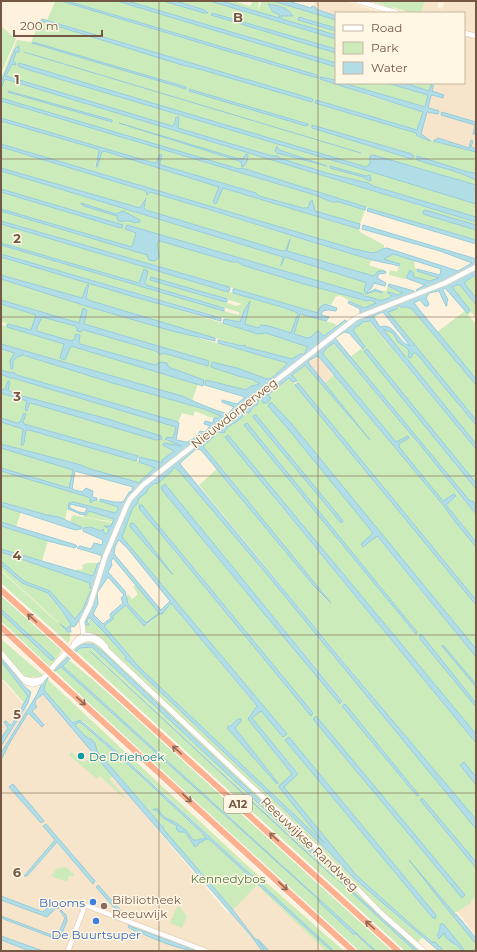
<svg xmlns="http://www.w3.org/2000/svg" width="477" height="952" font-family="Montserrat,sans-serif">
<rect width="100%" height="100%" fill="#fef2dc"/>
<g fill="#f6e4cb">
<path d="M313,1H345L377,11L376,13H336V16L315,9L314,8V3Z"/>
<path d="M425,1H439L437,7L442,9L445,1H476V150L436,141L423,138L419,135L433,83H464V13H421Z"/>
<path d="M317,356L320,358L334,375L324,384L308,362Z"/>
<path d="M3,681L30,712L43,693L228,914L257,885L329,951H1V683Z"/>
<path d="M476,890V936L455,908Z"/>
</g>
<g fill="#ccebbb" fill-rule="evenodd">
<path d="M53,1H61L316,78L317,75L67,1H117L336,67V80L320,77L367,95L423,112L418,130L316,100L416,133L417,137L476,152V173L468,172L417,156L418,160L460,173L476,180V185L373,155L370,158V163L368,167H366L29,70L365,170L476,204V217L373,186L368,183L330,174L279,158L278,156H272L178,128L179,118L176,117L174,125L172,126L6,76L12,64L15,65L16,63L13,61L18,46L15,49L1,83V78L17,40L31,42L41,19V21L182,65L199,69L312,101V99L47,20L55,2ZM33,42L185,87L186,89L32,43ZM312,125L412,154L414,157L412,159L312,128ZM278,146L279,150L327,166L277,153L275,151L276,147Z"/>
<path d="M127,1H163L204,13L205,10L175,1H210L336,39V49L211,13V15L336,53V63Z"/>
<path d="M221,1H233L250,6L253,1H259L258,10L262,1H273L336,20V28L302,17L298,18V20L336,31V35L282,19L281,16H292C282,6 282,7 268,4C269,10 275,13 280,15L279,18Z"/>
<path d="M363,1L389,6L370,1H425L421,13H410L393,7L392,9L405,13H402Z"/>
<path d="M1,26L16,39L1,73Z"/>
<path d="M5,79L476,222V225L425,211H423V214L476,230V240L366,207L242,168L239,169L1,98V88ZM119,123L236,158L241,159L248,157L245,165L242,164L239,161Z"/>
<path d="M343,83H387L428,95L425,107Z"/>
<path d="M405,83H432L430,91Z"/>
<path d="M1,101L315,195L332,202H339L365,210L360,224L315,211L313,204L310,202L308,208H303L258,196L256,193L161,165L160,163L162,155L160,154L157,162L154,163L1,118Z"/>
<path d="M1,121L97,149L99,151L95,166H97L102,152L104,151L220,187L213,202L216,204L223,188L359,229L360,232L384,245V248L373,253L354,249L1,144Z"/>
<path d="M1,147L146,191V194L150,192C224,214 298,239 372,260L369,265L371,266L385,270V271H381L374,276L287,251L290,239L286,250L282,251L146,210L144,208L147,199L145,198L140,208L1,168Z"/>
<path d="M1,171L283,257L281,266L285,257L364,282L366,283L364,291L366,294L375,291L382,293V292L376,290L386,291L388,286L403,293L398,295L388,292L392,296L384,301C378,300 367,299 363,294L127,225L130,232L136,233L132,247L1,209V192L117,227L122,228L123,225L1,189Z"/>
<path d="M1,211L147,255L149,260L156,261L159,254L157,243L160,241L232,262H238L242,265C263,271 283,278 304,284C325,290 346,295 367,301L371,300L376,304L364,308L339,295L338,297L336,296L331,305L328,304L320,307L318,313L1,221Z"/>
<path d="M1,224L147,268L285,308L298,313L292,332L291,333L269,326L258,328L245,324L250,301L244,311L240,322H238L1,254V245L238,315L239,314V312L146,285L144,269L139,283L1,243ZM151,277L242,304L237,306L151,280Z"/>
<path d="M391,254L414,260L415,268L417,270L439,279C429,284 417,278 408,273L405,279L389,275L390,270L397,272L400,264L384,259Z"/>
<path d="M1,257L223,323L258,334L266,333L308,347L304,352L305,353L300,354L292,360L250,348L244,345L242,346L87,300L86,298L90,287L87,285L82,298L1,275Z"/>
<path d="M474,275L476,276V298L464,284V282Z"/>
<path d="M1,279L86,306L287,363V364L272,378L267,379L234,374C242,379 251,379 260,384L251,386L246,390L206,380L205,385L203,386L204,382L171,368L160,362L155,365L151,364L80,344L79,341L75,339L71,341L37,331L42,317L75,326L81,332L82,330H84L157,351L159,354L163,353L207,366L182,353L83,324L87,310L84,308L79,323L1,300Z"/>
<path d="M457,285H460L476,305V318L471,312L468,315L476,324V379L437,332L465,311L467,313L452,289V287Z"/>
<path d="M1,304L36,315L31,330L8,324L29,334L64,344L60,358L65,360L71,346L198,384L192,401L182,396L1,344V325L5,326L6,323L1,322Z"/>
<path d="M399,305L400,307H407L412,309L476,385V420L388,313V312L394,310L397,306Z"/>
<path d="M300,314L333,323L337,325L324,336L316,332L310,338L294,334Z"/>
<path d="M368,320L476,449V483L367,350L365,351L476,489V508L474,503L469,500L350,357L362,348L353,330L362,322H367Z"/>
<path d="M383,329L393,333L398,342L409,350V353H416L476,425V444Z"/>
<path d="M333,343L421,446L476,514V542L446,505L456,497L443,501L400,450L399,447V444L409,438L396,442L323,354L326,348Z"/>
<path d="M1,349L15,353L10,360L11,368H13V361L17,357L23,355L116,384L204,409L221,416C214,421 203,414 195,411L193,416L182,413L178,422L17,375L14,372L11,373L1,370Z"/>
<path d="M305,364L365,435L336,397L324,384L334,375L444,506L453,519L476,547V600L292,376Z"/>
<path d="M1,374L10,378H13L176,427L173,438L166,440L181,446H173L174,451L170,453L162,463L140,457L139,459H138L137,456L24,424L23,422L26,414L24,413L20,422L17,423L1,418V393L27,401L25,410L26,411L29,404L31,402L156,440H160L108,419L15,394L8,390L10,381H8L5,389L1,390Z"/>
<path d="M290,378L476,605V649L291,423L272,403L268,406L289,430L374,533L361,544L364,547L376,536L476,657V684L442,646L476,687V703L421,634L420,639L476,707V734L228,435L276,500L476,743V777L464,763L460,765L476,785V820L317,630L199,485L217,469L314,586L330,603L203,445L219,432L223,433L225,429L243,414L256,406L259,399L268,396ZM254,415H256L342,521L341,522L253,417ZM247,423L417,632L416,633L244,425Z"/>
<path d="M1,422L23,429L21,444L24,443L26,430H29L136,461L138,460L139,462L155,468L141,479L140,483L86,468L81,465L1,444Z"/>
<path d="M1,448L71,468L73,469L70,488L1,468Z"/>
<path d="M174,467L178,470L265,572L476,829V862L422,798L420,800L476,868V897L471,901V903L455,913L456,914L453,916L476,944V951H465L442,923C440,927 435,935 438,939L443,933H445L456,946L460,948L462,951H444L415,928L356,875L284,787L298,773L252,718L261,710L283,737L287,734L122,537L133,507L137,504L139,498ZM165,484L343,701L341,704L261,610L162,490L161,489ZM145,508L153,519L286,680L274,671L162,535L140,510ZM345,704L419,795L417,796L342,706ZM316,716L462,897L313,719ZM289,737L436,915L433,918L285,740Z"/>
<path d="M1,471L88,497L90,498L91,503L92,501L97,500L118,507L119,510L115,513L74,502C67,504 67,513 65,520L59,517L47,515L1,502Z"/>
<path d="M1,506L21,512L16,527L1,522Z"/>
<path d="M89,511L114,518V522L84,517V515H86Z"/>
<path d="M73,515L113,523L111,526H107L104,527L110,530L107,534L104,533L103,529L101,531L90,527L83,528L70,522L71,518Z"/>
<path d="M1,526L48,541L42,561L1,549Z"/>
<path d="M1,552L90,583L91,591L90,592L83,609L76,619H74L50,591L24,581L1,561Z"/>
<path d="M87,563H98L93,576L76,572L77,569L81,570L83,568L82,565Z"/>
<path d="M1,565L22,583L48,593L71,624L67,629L61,624L70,634V640L68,643L1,583V571L57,622H58L1,570Z"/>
<path d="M136,584L159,613L146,624L128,603L126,598L128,594L132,599L138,594L133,587Z"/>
<path d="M1,595L62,650L50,668L1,622V613L51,660H53L51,655L1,609Z"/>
<path d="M171,603L257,707L248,719L292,774L279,786V787L326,845L139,667L104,626L113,619V616L126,605L147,625L159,614L162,613ZM238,719L241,721L235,728L278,783L228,729V726Z"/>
<path d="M89,617L104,632L126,657L125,659L128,661L326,849L355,879L423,937L418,942H416L378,907L113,653L99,638L86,633L85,631V625L88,626Z"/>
<path d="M1,639L43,675L40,677H32V680L22,674L1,650Z"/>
<path d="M89,640L98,644L421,951H418L411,946L338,880L415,951H405L77,652L81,647H92L317,857L318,855L95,645L91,643L81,644L54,670L82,642ZM90,651H91L335,877L295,842Z"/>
<path d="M69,660L121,703L394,951H376L63,666Z"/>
<path d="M1,661L28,695L24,703L5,681L1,679Z"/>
<path d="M61,667L320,901L319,902L353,934H355L374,951H357L83,698L55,671Z"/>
<path d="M47,679L251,869L344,951H334L317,936L161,791L84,722L80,720L74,723L45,692V686Z"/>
<path d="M79,722L141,776L201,832L206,837V838L197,840H193L186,830C183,829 182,827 179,825C169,817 166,822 158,809L153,810H156L163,818L177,826L179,832H185L194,845C199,842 205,837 211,841L332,951H326L257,885L233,910L163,830V826C142,802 121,779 100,755C95,749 95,742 89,737H86L75,724Z"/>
<path d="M71,752L84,763L93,754L113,777L110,778V780L128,801L123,797L101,777L99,776L97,779L69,755Z"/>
<path d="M58,867L60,869L62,867H66L74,874V876H69L67,882L59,879L60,877L58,879L51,876Z"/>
<path d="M177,907H180L187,916L182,928L170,923Z"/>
</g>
<g fill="#b1dde7" stroke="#96ccda" fill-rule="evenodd">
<path d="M61,1H67L317,75V78Z"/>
<path d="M117,1H127L336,63V67Z"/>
<path d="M163,1H175L205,10L208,13H204Z"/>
<path d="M210,1H221L279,18L280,15L273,12L268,4C278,6 286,6 293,16H281L282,19L336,35V39Z"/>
<path d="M273,1H288L311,8L312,6L315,7L316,9L336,16V20Z"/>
<path d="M212,13L336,49V53L211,15Z"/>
<path d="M299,17L336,28V31L298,20Z"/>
<path d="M42,19L313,99L312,102L199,69L182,65L41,21Z"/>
<path d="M33,42L186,87V89L32,43Z"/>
<path d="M18,46H19V52H16L13,61L16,63V65L12,64L6,76L172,126L174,125L176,117H179L178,128L272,156H278L279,158L330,174L368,183L373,186L476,217V222L5,79L1,88V83L15,49Z"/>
<path d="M19,63L366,167L368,166L370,163V156L373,155L476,185V204L365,170L29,70L18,66Z"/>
<path d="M320,77L336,80V83H343L425,107L428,95L387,83H405L429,91L432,83H434L432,91L444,95L443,98L432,95L431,96L428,107L429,108L439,111L438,114L427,112L421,134L431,141L417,136L416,133L315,103L316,100L417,130L423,112L320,79Z"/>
<path d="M189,89L308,124V125L306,126L189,91Z"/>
<path d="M8,91L112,120V122L8,92Z"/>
<path d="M1,98L239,169L242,168L366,207L365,210L339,202H332L315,195L1,101Z"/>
<path d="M442,112L476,122L475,134H473L475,125L441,115Z"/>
<path d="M1,118L154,163L157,162L160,154L162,155L160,163L161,165L256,193L259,196L303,208H308L310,202L312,200L315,211L360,224L359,229L223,188L216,204L213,202L219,187L104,151L102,152L97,167H96L99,151L97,149L1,121Z"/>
<path d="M119,123L236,158L243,159L246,154L248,155C248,159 246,166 242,167L241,162L239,161Z"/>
<path d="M312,125L412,154L414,157L412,159L312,128Z"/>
<path d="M438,138L469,148L471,140L473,141L471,147L476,149V152L433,141Z"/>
<path d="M1,144L354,249L373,253C379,252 381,248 387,248L458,271L472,263L440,251L362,229L363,225L473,258L476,259V265L443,282L418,292L416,290L425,285L406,278L410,270L413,272L414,277L430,281L439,278L417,271V269L440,275L441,269L393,254L384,259L400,264L399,266C389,263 379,262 369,259C296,238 224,213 150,192L147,195L146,191L1,147Z"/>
<path d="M277,146L279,150L327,166L277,153L275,151Z"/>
<path d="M417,156L468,172L476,173V180L460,173L417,160Z"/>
<path d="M330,166L366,176L370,175L371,180L369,181L363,177L330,168Z"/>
<path d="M1,168L140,208L146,198L144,208L146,210L282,251L286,250L290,239L287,251L374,276L378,271H385L386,273L379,274L377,278L386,283L385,286L374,283L371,289L367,292L368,293L375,289L382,292V293L375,291L366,294L364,291L366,283L364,282L285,257L281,266L283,257L1,171Z"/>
<path d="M1,189L123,225L122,228L117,227L1,192Z"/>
<path d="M81,203L116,214L123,211L140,220V222C134,224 130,220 124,221C122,221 120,222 118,221L117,216L84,206L81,204Z"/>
<path d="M368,208L476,240V244L367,211Z"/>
<path d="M1,209L132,247L136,233L125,229L127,225L363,294L364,296C378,297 377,305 392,296L388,293V292L398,295L403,293L388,286L389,284L414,291L415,293L360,314V309L348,303L349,301L364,308L376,303L371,300L367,301C346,295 325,290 304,284C283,278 263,271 242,265L238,262H232L160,241L157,243L159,257L155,261L149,260L147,255L1,211Z"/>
<path d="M425,210L476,225V230L423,214V211Z"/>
<path d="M1,221L229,287L230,290L228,292L1,224Z"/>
<path d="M1,243L139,283L144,269L148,271L145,283L146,285L224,308V311L1,245Z"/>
<path d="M1,254L221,318V321L131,296L1,257Z"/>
<path d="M476,270V276H473L464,283L476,298V305L460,285H457L452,287L470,310L467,313L445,288L443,290L448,300L447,302V306H446L439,291L429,293L426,298L429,304L428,306H425L420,300L414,303L476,379V385L412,309L407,307H400L399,305L397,306V309L388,312L476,420V425L416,353H413L411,358L408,357L409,353L408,349L398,342L393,333L383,329L476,444V449L370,321L362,322L360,325L357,326L353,330L365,347L363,349L349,333L344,332L335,338L469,500L474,502L476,514L421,446L334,343L326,348L323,354L396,442L408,436L409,438L399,444V447L443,501L454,494L456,496L446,505L476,542V547L453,519L444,506L320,358L317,356L308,361L310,365L370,440L305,365L292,375L297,381L293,382L289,378L268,395L271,398L267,403H263L261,399H259L257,405L253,407L249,413L246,412C243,415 242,417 239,420C234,424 227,425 224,433L219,432L203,446L331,603L314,586L201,450L199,449L195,450L181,462L180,464L343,662L474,817L476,820V829L265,572L178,470L174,467L172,471L157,484L155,483L149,488L146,493L139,498L137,504L133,507L122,537L287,734L283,737L261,711L252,718L298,774L284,787L356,875L415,928L432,942H435L444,951H439L355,879L326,849L128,661L125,659L126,657L104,632L89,617L87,621L89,625H85V623L112,542L126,508L138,492L360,317L438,286ZM383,312L410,346C397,342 395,322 380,327L373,316ZM119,540L128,549L170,601L161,610L115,555C113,551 116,543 119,540ZM113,558L159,613L146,623L128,604L125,591L108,572L112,565L111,561ZM108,577L124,595L121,598L123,603L110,614L111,618L103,624L93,614L98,604L97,593ZM171,603L257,706L248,719L292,774L279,786V787L324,843L139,667L104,626L113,619V616L126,605L144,626L159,614H162Z"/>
<path d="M1,275L82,298L87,285H89L86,298L88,300L215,338V341L172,331L86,306L1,279Z"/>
<path d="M151,277L227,299V302H225L150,280Z"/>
<path d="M233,289H235L318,313L320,307L325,304L337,308L336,311L328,310L323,311L321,315L329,317L326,321L300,314L294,334L308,338L311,337L316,332L318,331L324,336L345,320L348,322L134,492L86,610L76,625L74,627L72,626L70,628L71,632H68L60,624L67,629L71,624L60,608L48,593L22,583L1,565V561L24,581L50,591L75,619L83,609L90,592L92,590L90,588V583L1,552V549L93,576L98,563H100L102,556L97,554L77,548L80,546L91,549L94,543L102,545L103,540L85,532L83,531V528L90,527L101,531L103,529L104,533L107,534L109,529L104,526H111L114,519L89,511L86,515L79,514V512L85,513L87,508L70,504V508L79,512L78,513L68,509L69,503L74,502L115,513L118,510V507L100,501V499L114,502H123L130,491L131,492L132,491V489L133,487L75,471L72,489L82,492L86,488L93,491L92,497L97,498V500L92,501L91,503L90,502V498L88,497L1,471V468L69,488L73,470L1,448V444L81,465L87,468L140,483L141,480L155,468L139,462L140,457L160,462L162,463L163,462L162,460L174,451L163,445V444L165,443L181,446L165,439L167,437L173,438L176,427L13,378H10L1,374V370L11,373L13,372L17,375L178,422L179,423L176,440C179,440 184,442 187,442C191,441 198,435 200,431L205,432L210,426L204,424L205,421L213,423L214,418H218L221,416L204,409L116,384L23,355L17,357L13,361V368L11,369L10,360L15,353L1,349V344L182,396C197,403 211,409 228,414L234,407L222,402V400L237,404L245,397L205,385L206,380L246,390L251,386L260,384L253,380L238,376L211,367L212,362L237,368L267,379L272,378L287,364V363L218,343V340L242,346L245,345L246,347L250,348L292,359L300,354H305V351L308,347L266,333L258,334L223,323L224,319L240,322L244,311L250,301L245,324L258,328L261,325L269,326L291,333L298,313L285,308L233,293Z"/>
<path d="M1,300L79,323L83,308L87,310L84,324L209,361L208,366L163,353L160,355L156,351L84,330H82L81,332L77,331V328L75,326L42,317L37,328V331L71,341L75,339V335L77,334L80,335L79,342L80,344L151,364L155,365L160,362L167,363L168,366L171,368L204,380L203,386L71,346L65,360L60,358L64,344L7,327L8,324L31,330L36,315L1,304Z"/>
<path d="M367,349L476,483V489L364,351Z"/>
<path d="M8,381L10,382L8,390L15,394L108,419L161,436L162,439L156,440L31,403L29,404L27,411L25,410L27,401L1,393V390L5,389Z"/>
<path d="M298,383L476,600V605L295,385Z"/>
<path d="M270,403H272L291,423L476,649V657L377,536L363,547L361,544L373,533L289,430L268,406Z"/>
<path d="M24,413L26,414L23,422L24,424L138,456L136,461L29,430H26L24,443L23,445H21L23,429L1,422V418L17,423L20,422Z"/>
<path d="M254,415H256L343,521L341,523L253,417Z"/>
<path d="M247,423L417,632L416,634L244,425Z"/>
<path d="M228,435L476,734V743L225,437Z"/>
<path d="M165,484L342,701L340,704L261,610L162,490L161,487Z"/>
<path d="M1,502L47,515L59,517L79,526L82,527L81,529L75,530L1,506Z"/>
<path d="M139,505H142L153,519L313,713L311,716L162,535L140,510Z"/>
<path d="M1,522L76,545L77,546L75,548L48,541L1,526Z"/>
<path d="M131,523H133L136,526L173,575L132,529L130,526Z"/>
<path d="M1,609L54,658L53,660H51L1,613Z"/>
<path d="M420,634H421L476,703V707L420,639Z"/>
<path d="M81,644H93L104,653L318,855L317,858L92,647L80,648L63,666L376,951H374L356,934H353L319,902L320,901L61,667C52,672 45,679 44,690L73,723L80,720L116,751L334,951H332L317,938L211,841C207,838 205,839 202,842H199V844L195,847L185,832H179L176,829L177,826L163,818L156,810H153V809H158C166,822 169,817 179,825C182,827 183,829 186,830L193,840H197L206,838L201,832L141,776L81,723L79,722L75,725L86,737L91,739L95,743L97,751L163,827L164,830L166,832L233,910L255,939L259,940L269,951H267L258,941L265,951H262L252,937L131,798L43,694L36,700L35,704L37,707L32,711L44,725L42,727L28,713L9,744L1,760V753L36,696L43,681Z"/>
<path d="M443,645L476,684V687L442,646Z"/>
<path d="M90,651L335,878L295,842Z"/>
<path d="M1,658L25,687L31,692L28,703L1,746V738L8,728L4,722L6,721L10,725H12L28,696L1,661Z"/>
<path d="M345,704L419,795L417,796L342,706Z"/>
<path d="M316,716L465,895L462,898L313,719Z"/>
<path d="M238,719H241V721L235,728L278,783L277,784L228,729V726H230Z"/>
<path d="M289,737L436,915L435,919L432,917L285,740Z"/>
<path d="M464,762L476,777V785L460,765Z"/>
<path d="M13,784L44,821L41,823L9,787Z"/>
<path d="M422,798L476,862V868L420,800Z"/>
<path d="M46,824L95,881L93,884L57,842L27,876H24L55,840L43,826Z"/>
<path d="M409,860L454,913L452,915Z"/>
<path d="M338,880L353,892L418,951H415Z"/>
<path d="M98,885L124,914L125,917L118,912L96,887Z"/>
<path d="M1,896L43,912L52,904L59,908L58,909L56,908L47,917L1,900Z"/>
<path d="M61,910L66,915L67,921L59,940L1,918V916L57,937L65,918L60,911Z"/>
<path d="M456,914L476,938V944L453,916Z"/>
<path d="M442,923L446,927L465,951H462C458,943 447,943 444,933L439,939C435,935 441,930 440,925Z"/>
<path d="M128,924L132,927L199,951C179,951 148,936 129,928Z"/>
<path d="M1,936L43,951H30L1,940Z"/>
</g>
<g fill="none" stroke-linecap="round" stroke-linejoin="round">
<path stroke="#96ccda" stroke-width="1" d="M24,52L361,153"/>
<g stroke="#e7d0b6" stroke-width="6">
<g id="secondary">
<path d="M358,1L398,13"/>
<path d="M464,33L476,36"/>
<path d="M84,639L82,621L90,605L105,557L126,507L130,499L143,485L356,318L445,283L476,267"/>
<path d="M74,644C83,629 97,635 106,647"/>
<path d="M1,653L25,681C30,685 35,685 40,682C50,671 75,637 90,639C98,640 105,648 110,653L318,849L383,915L424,951"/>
<path d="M24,679L34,681L42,679"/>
<path d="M68,951L85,905L206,951"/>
</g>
</g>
<g stroke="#fff" stroke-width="8">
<g id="highway">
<path d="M1,590L61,644"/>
<path d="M1,627L47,670"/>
<path d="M76,658L398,951"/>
<path d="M52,675L353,951"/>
</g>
</g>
<use href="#secondary" stroke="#fff" stroke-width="4.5"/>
<use href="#highway" stroke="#fdb18f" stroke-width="6"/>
<g stroke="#fff" stroke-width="8" stroke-linecap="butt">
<g id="highway-bridge">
<path d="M61,644L76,658"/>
<path d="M47,670L52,675"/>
</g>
</g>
<use href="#highway-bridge" stroke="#fdb18f" stroke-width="6"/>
</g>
<defs><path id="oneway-shaft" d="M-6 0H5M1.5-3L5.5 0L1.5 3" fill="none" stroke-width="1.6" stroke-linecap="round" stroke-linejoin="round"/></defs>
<g stroke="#8f6a53">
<use href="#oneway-shaft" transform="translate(32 618) rotate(-138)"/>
<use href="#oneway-shaft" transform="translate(81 701) rotate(42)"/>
<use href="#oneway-shaft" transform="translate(177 750) rotate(-138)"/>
<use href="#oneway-shaft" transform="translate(187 798) rotate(43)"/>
<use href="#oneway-shaft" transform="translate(274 837) rotate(-138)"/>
<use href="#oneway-shaft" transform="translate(283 886) rotate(43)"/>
<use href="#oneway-shaft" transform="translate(370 925) rotate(-138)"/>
</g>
<path fill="none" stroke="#745844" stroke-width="1" stroke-opacity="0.55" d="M159,1V951M318,1V951M1,159H476M1,317H476M1,476H476M1,635H476M1,793H476"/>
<circle fill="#0f9aa8" stroke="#fff6e4" stroke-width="1.5" cx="81" cy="756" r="4"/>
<g fill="#3f7fe0" stroke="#fff6e4" stroke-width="1.5">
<circle cx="93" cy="902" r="4"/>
<circle cx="96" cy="921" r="4"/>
</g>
<circle fill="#8d6e63" stroke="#fff6e4" stroke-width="1.5" cx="104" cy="906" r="4"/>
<g text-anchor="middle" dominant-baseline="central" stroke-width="3" stroke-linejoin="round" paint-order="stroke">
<rect fill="#fff6e4" stroke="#9e8774" stroke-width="1" x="224" y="795" width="28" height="18" rx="3"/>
<g font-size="11" font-weight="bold" fill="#745844">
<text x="238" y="804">A12</text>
</g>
<g font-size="12" fill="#745844" stroke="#fff6e4">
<text transform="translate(234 413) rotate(-38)">Nieuwdorperweg</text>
<text transform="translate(310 844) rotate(44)">Reeuwijkse Randweg</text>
</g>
<g font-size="12" fill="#0d838f" stroke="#fff6e4" text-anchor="start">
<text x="89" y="756">De Driehoek</text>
</g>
<g font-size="12" fill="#4c7b3c" stroke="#fff6e4">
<text x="228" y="878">Kennedybos</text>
</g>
<g font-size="12" fill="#785e54" stroke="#fff6e4" text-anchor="start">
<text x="112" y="899">Bibliotheek<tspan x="112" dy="14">Reeuwijk</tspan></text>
</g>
<g font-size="12" fill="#366cbe" stroke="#fff6e4" text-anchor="end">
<text x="85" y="902">Blooms</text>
<text x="96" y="934" text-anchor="middle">De Buurtsuper</text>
</g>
</g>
<g font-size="13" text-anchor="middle" font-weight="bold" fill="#745844" stroke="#fff6e4" stroke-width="3" stroke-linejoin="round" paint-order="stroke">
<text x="238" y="22">B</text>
<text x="17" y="84">1</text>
<text x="17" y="243">2</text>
<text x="17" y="401">3</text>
<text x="17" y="560">4</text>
<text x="17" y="719">5</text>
<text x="17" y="877">6</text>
</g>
<rect width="477" height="952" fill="none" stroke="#745844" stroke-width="4"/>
<rect x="335" y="12" width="130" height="72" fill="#fff6e4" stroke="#c7b7a4"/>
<rect x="343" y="25" width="20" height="6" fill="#ffffff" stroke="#c7b7a4"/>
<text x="371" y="32" font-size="12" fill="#745844">Road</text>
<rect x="343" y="42" width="20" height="12" fill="#ccebbb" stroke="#c7b7a4"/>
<text x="371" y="52" font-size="12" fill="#745844">Park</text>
<rect x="343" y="62" width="20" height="12" fill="#b1dde7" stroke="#c7b7a4"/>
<text x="371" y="72" font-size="12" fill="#745844">Water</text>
<path d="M14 30v6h88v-6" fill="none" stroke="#745844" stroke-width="2"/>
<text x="20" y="30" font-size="12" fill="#745844" stroke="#fff6e4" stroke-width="3" paint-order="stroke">200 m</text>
</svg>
